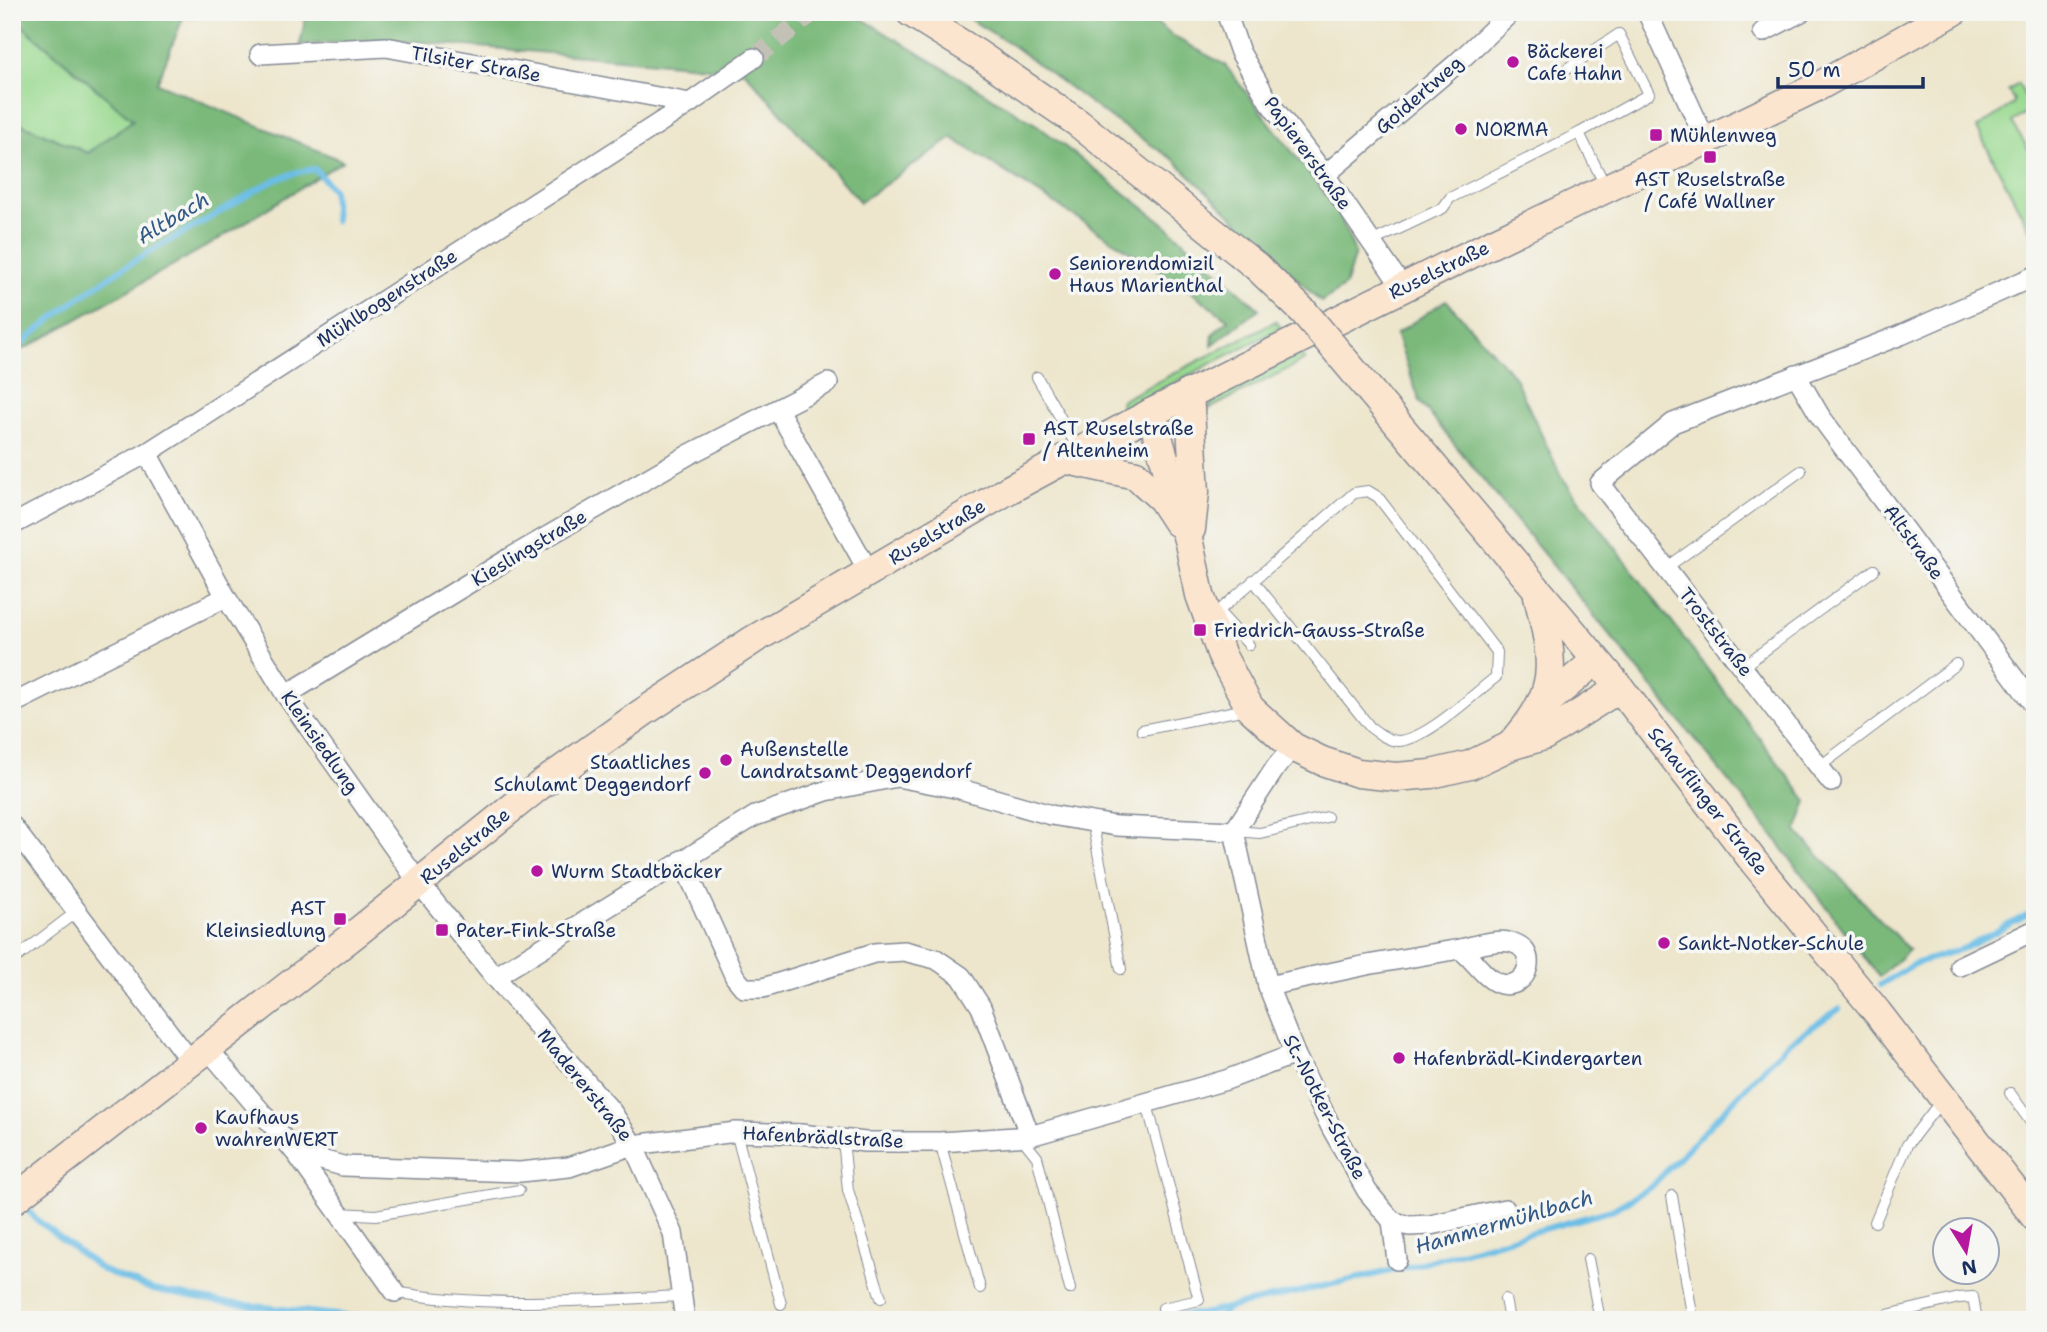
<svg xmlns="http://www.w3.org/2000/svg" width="2047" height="1332" font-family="'Shantell Sans',sans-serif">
<rect width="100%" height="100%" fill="#f6f6f2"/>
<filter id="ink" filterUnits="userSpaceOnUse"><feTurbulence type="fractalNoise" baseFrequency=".0143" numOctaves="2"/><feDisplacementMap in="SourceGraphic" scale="14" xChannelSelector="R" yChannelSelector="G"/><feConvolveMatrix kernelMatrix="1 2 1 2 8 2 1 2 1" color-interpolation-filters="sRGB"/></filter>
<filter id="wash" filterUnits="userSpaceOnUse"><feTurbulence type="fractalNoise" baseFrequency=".00686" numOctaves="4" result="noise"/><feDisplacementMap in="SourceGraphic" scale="28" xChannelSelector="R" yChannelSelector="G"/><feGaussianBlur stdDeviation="1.57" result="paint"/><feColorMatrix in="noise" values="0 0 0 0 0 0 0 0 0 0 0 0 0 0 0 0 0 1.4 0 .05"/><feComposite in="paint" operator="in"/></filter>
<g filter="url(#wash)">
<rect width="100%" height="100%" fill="#ede6cc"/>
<g fill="#99d98f" stroke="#5a8476" stroke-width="2">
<path d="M12,17L133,120L88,153L12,120Z"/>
<path d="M2018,84L2033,109L2012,122L2035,160V240L1977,128L2013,104L2014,100L2008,91Z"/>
<path d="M1276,321L1281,328L1119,411L1122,400Z"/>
<path d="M1300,354L1305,360L1205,411L1217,397Z"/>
</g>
<g fill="#7ab97a" stroke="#4a746c" stroke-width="2">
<path d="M12,12H228L183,18L157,83L343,161L214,242L26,348L12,352V120L88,153L133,120L12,17Z"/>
<path d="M290,12H851L1037,125L1162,222L1259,309L1212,345L1213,334L1228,320L1181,284L952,138L860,202L745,72L690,65L384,39L300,45L305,20Z"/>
<path d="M958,12H1143L1171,35L1225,65L1338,211L1355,253L1345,286L1321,302L1174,160L1105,114L1012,45Z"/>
<path d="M1446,300L1514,376L1561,476L1807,801L1796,831L1909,950L1879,977L1771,833L1420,402L1396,334Z"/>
</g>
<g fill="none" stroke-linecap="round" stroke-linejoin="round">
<g stroke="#6abde6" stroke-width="6">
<path d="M12,352C50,319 94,285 138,259C163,244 188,231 213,216C249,196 273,174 315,169L333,190L335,221"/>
<path d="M1880,985L1914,964L1965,948L2035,911"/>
<path d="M20,1202L37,1220L102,1270L153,1290L219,1302L382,1320"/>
<path d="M1106,1320L1201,1314L1408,1267L1612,1210L1652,1186L1788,1043L1839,1009"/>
<path d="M1218,1320L1227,1308"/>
</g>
</g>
</g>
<g filter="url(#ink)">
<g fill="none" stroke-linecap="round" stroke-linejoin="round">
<path stroke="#c3c1b6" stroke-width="19" stroke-dasharray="19 10" stroke-linecap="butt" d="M754,58L813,12"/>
<g stroke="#848a95" stroke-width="12">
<g id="service">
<path d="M1562,72L1619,34L1649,94L1579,133L1605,185"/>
<path d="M1371,242L1443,208L1450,198L1579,133"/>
<path d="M1037,377L1079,450"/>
<path d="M1666,568L1801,471"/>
<path d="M1218,611L1249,645"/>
<path d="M1212,617L1354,493L1368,491L1378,497L1497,652L1496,677C1472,695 1428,739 1399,741C1388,741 1378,733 1370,727L1253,580"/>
<path d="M1742,667L1874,570"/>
<path d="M1142,730L1246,709"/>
<path d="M1819,767L1956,664"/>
<path d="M1092,822L1121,969"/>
<path d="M1234,831L1260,833L1327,817"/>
<path d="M12,961L76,912"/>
<path d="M2010,1093L2035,1128"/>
<path d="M1147,1104L1199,1300L1163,1308L1165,1320"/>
<path d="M736,1132L781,1304"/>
<path d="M1021,1137L1037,1157L1070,1289"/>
<path d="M843,1139L848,1190L881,1298"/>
<path d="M940,1142L980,1288"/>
<path d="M1672,1196L1693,1320"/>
<path d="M339,1213L376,1215L519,1190"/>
<path d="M1875,1222L1907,1145L1941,1101"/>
<path d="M1588,1259L1600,1320"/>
<path d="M395,1292C490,1309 587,1300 683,1296"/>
<path d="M1505,1299L1509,1320"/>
<path d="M1881,1320L1887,1315L1959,1298L1973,1297L1977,1320"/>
</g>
</g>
<g stroke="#848a95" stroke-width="22">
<g id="minor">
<path d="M1226,12L1240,52L1269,102L1325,175L1403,288"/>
<path d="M1647,12L1706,141"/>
<path d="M1763,32L1801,12"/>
<path d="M260,54L386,47L690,103"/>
<path d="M1325,175L1456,64L1511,12"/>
<path d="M1796,375L1820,416L2035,706"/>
<path d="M778,410L869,572"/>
<path d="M147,453L226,597L286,695L419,883L495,977L612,1112L633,1145L673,1233L685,1320"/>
<path d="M12,525L147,453L690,103L754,58"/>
<path d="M286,695L510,558L690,454L828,383"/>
<path d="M12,704L226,597"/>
<path d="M1293,747L1276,767L1234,831L1268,986L1295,1054L1331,1127L1367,1191L1392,1221L1409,1226L1430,1225L1505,1209"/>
<path d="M1831,782L1600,483L1673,423L1901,335L2035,276"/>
<path d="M12,826L191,1062"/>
<path d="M682,860L735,977L744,988H763L874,953L904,951L936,959L961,976L981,1007L1030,1136"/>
<path d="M1960,966L2035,930"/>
<path d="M495,977L755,816L826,791L897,777L960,789L1051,815L1116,826L1234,831"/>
<path d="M1268,986L1367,965L1460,949C1474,959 1485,980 1501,984C1529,991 1541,947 1509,942C1494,939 1475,946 1460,949"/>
<path d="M208,1049L296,1153L395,1292"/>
<path d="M296,1153L343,1166L520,1172L569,1167L633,1145L736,1132L801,1134L865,1142H940L1030,1136L1226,1080L1295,1054"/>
<path d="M1392,1221L1397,1260"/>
</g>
</g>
<g stroke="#848a95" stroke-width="31">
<g id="secondary">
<path d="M910,12L979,55L1078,123L1257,267"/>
<path d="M1189,393L1195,492L1191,529"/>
<path d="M1372,393L1620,688L1754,862L1877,1012L2035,1217"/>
<path d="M1151,413L1189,543L1200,595L1222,656L1250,708L1293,747L1322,761L1358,773L1396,777L1431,774L1470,765L1510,746L1544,736L1620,688"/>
<path d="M1063,459L1136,475L1162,499L1177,522"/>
<path d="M1540,708L1596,660"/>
<path d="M1510,746C1560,690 1555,666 1538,596"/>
<path d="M12,1201L360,930L539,786L642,713L753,640L1010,489L1151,413L1495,242L1819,86L1953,12"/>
</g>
</g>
<use href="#service" stroke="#fff" stroke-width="10"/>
<use href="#minor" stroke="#fff" stroke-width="19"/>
<use href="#secondary" stroke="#fbe5cf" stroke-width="28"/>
<g stroke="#848a95" stroke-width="31" stroke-linecap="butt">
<path id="secondary-bridge" d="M1257,267L1304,312L1372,393"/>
</g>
<use href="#secondary-bridge" stroke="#fbe5cf" stroke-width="28"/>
</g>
</g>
<g fill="#b5179e" stroke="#f6f6f2" stroke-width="2.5">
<circle cx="1513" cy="62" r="7"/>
<circle cx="1461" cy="129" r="7"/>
<rect x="1649" y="128" width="14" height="14" rx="3.5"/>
<rect x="1703" y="150" width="14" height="14" rx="3.5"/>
<circle cx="1055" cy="274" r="7"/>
<rect x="1022" y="432" width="14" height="14" rx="3.5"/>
<rect x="1193" y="623" width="14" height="14" rx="3.5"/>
<circle cx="726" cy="760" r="7"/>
<circle cx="705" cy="773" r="7"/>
<circle cx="537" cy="871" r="7"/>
<rect x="333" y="912" width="14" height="14" rx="3.5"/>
<rect x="435" y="923" width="14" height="14" rx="3.5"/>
<circle cx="1664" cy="943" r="7"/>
<circle cx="1399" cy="1058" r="7"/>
<circle cx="201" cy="1128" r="7"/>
</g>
<g text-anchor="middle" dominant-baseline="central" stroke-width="7" stroke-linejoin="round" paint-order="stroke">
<g font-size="19" fill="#1b2f5e" stroke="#f6f6f2" text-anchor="start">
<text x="1527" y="51">Bäckerei<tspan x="1527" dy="22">Cafe Hahn</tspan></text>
<text x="1475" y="129">NORMA</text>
<text x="1670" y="135">Mühlenweg</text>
<text x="1710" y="179" text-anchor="middle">AST Ruselstraße<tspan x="1710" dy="22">/ Café Wallner</tspan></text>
<text x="1069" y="263">Seniorendomizil<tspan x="1069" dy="22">Haus Marienthal</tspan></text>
<text x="1043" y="428">AST Ruselstraße<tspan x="1043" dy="22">/ Altenheim</tspan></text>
<text x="1214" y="630">Friedrich-Gauss-Straße</text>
<text x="740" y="749">Außenstelle<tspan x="740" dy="22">Landratsamt Deggendorf</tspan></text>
<text x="691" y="762" text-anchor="end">Staatliches<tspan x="691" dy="22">Schulamt Deggendorf</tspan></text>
<text x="551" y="871">Wurm Stadtbäcker</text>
<text x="326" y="908" text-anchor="end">AST<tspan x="326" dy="22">Kleinsiedlung</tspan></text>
<text x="456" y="930">Pater-Fink-Straße</text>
<text x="1678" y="943">Sankt-Notker-Schule</text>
<text x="1413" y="1058">Hafenbrädl-Kindergarten</text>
<text x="215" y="1117">Kaufhaus<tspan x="215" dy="22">wahrenWERT</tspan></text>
</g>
<g font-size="19" fill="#1b2f5e" stroke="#f6f6f2">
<text transform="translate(476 64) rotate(10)">Tilsiter Straße</text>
<text transform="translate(1419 95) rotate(-41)">Goidertweg</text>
<text transform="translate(1308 153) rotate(54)">Papiererstraße</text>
<text transform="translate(1439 270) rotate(-26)">Ruselstraße</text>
<text transform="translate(387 298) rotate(-33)">Mühlbogenstraße</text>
<text transform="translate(937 532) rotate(-31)">Ruselstraße</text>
<text transform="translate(1914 542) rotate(54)">Altstraße</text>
<text transform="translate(529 548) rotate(-31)">Kieslingstraße</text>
<text transform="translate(1716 632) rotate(52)">Troststraße</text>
<text transform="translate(320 742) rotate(55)">Kleinsiedlung</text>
<text transform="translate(1708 801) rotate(52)">Schauflinger Straße</text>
<text transform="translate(465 846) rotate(-39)">Ruselstraße</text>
<text transform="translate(585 1085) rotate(51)">Madererstraße</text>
<text transform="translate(1325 1107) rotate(63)">St.-Notker-Straße</text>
<text transform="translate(823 1137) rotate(3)">Hafenbrädlstraße</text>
</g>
<g font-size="21" font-style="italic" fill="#335a87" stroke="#f6f6f2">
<text transform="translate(173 218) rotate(-31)">Altbach</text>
<text transform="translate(1504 1222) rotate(-16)">Hammermühlbach</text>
</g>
</g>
<rect width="2047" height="1332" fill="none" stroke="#f6f6f2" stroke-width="42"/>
<g transform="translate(1966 1251) rotate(169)"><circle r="33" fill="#f6f6f2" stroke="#9ea6b7" stroke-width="2"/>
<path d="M0-5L12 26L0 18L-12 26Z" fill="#b5179e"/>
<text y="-10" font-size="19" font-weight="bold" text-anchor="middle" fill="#1b2f5e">N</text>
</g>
<path d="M1778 77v10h145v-10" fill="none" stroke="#1b2f5e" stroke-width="3.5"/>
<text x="1788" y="77" font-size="21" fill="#1b2f5e" stroke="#f6f6f2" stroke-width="5" paint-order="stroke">50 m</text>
</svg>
